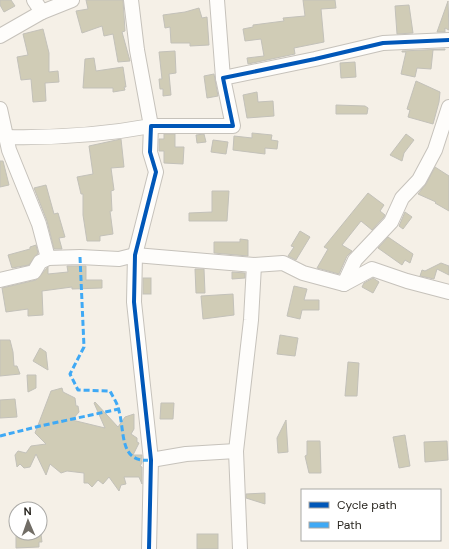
<svg xmlns="http://www.w3.org/2000/svg" width="449" height="549" font-family="'DM Sans',sans-serif">
<rect width="100%" height="100%" fill="#f5f0e7"/>
<g fill="#d0ccb6" stroke="#c3c1b9">
<path d="M0,0H11L15,6L4,12L0,5Z"/>
<path d="M86,0H123L125,31L122,32L130,61L118,62L113,34L104,36L102,26L82,33L76,11L88,9Z"/>
<path d="M303,0H335L336,8L321,9L324,42L294,48L295,54L248,64L247,58L264,56L261,39L245,41L243,29L253,27V25L284,21L283,18L305,16Z"/>
<path d="M448,1L449,30L445,28V32H437Z"/>
<path d="M409,5L413,33L397,34L395,6Z"/>
<path d="M199,8L202,18L207,17L209,45L190,46V43H171L170,27L165,28L163,15L185,12Z"/>
<path d="M43,29L49,53V72L58,71L59,82L45,83L46,101L33,102L31,79L21,80L17,57L28,55L23,34Z"/>
<path d="M445,49V50H433L431,69L417,68L415,77L401,74L406,52H402V51Z"/>
<path d="M175,51L176,73L169,74L171,95L163,96V89H160L159,79H162L159,52Z"/>
<path d="M94,58L96,71L123,67L126,87H124L125,90L113,92V88H83L85,59Z"/>
<path d="M355,62L356,77L341,78L340,63Z"/>
<path d="M214,74L218,96L207,98L204,76Z"/>
<path d="M416,81L440,92L439,102L433,124L408,117L410,110L407,109Z"/>
<path d="M257,92L258,102L273,101L274,116L247,118L243,95Z"/>
<path d="M336,105L365,106L368,108L367,114H336Z"/>
<path d="M252,133L272,135L271,140L278,141L277,149L265,148V154L233,150L234,136L252,138Z"/>
<path d="M164,134H175V147H184L183,164L164,163V151H159V139H164Z"/>
<path d="M204,134L206,142L197,143L196,135Z"/>
<path d="M406,134L414,140L404,153L402,161L390,155Z"/>
<path d="M121,139L124,167L111,168L114,190L111,191L112,211H110L113,234L100,236V241H87L83,215V194H81L77,177L93,174L89,146Z"/>
<path d="M213,140L228,142L226,154L211,152Z"/>
<path d="M0,161H3L9,185L0,187Z"/>
<path d="M435,167L449,176V211L435,203L436,202L418,194L426,184Z"/>
<path d="M46,185L54,214L58,213L65,237L59,238L62,249H54L47,221L34,188Z"/>
<path d="M212,191H229L227,221H189V213L212,212Z"/>
<path d="M368,193L384,205L380,211L385,215L384,217L372,230L361,221L342,245L352,251L347,256L339,274L317,268L328,249L324,247Z"/>
<path d="M405,212L412,217L403,229L399,226Z"/>
<path d="M300,231L310,237L296,260L288,256L294,247L291,246Z"/>
<path d="M388,237L413,254L410,263L405,260L402,265L378,248Z"/>
<path d="M240,239L248,240V256L214,253V242H240Z"/>
<path d="M36,245L38,253L29,265L12,268L8,255L30,249V247Z"/>
<path d="M441,263L449,266V275L437,269L434,279L420,276L422,270L425,271Z"/>
<path d="M67,266H86V280H102V288L72,289V287L42,291L43,315L28,316V309L6,312L2,288L36,280L48,267V274L68,272Z"/>
<path d="M195,269H204L205,293H196Z"/>
<path d="M232,272L245,273V278L232,279Z"/>
<rect x="143" y="278" width="8" height="16"/>
<path d="M373,278L379,282L373,293L362,287L364,283Z"/>
<path d="M294,286L307,289L304,300H319V310H302L300,319L287,316Z"/>
<path d="M233,294L234,315L203,319L201,296Z"/>
<path d="M280,335L298,338L295,356L277,354Z"/>
<path d="M0,340H10L13,352L14,366H17L20,374L0,376Z"/>
<path d="M40,348L46,352L48,370L33,361Z"/>
<path d="M348,362L359,363L357,396H345Z"/>
<path d="M27,375H36V388L28,392Z"/>
<path d="M62,388L63,392L75,398L76,406H78L79,412L72,420L105,428L94,403L95,402L118,427L125,417L134,414V429L131,434L137,438V442L139,443L133,455H142V463L140,466L142,467V484L139,477H124L126,484L121,485L119,491L109,477L103,484L98,480L92,487L88,483H84V473L67,471L61,473L50,464L46,475L36,454L30,467L24,468L20,464L17,467L15,455L18,451L26,453L31,446L46,444L35,433L51,391Z"/>
<path d="M15,399L17,417L0,418V400Z"/>
<path d="M161,403H174L173,419H160Z"/>
<path d="M286,420L288,452L278,453L277,438Z"/>
<path d="M405,435L410,466L399,468L393,437Z"/>
<path d="M307,441H320L321,473H309L305,456L307,455Z"/>
<path d="M447,441L448,460L425,462L424,442Z"/>
<path d="M265,493V504L246,498V494Z"/>
<path d="M16,533L41,534L42,542H39V547L16,548Z"/>
<rect x="197" y="534" width="21" height="15"/>
</g>
<g fill="none" stroke-linecap="round" stroke-linejoin="round">
<g stroke="#c6c2bb" stroke-width="16">
<g id="minor">
<path d="M34,0L42,12"/>
<path d="M217,0L223,78"/>
<path d="M0,36L42,12L72,0"/>
<path d="M0,109L9,150L39,224L48,258"/>
<path d="M6,137C55,138 103,135 151,126L137,50L131,0"/>
<path d="M0,280L34,272L40,262L48,258L80,257L119,259L135,255L254,265L283,263L303,273L344,284L372,269L407,281L449,292"/>
<path d="M344,284L355,260L391,222L402,198L419,180L435,150L449,107"/>
<path d="M151,460L186,454L236,451"/>
<path d="M149,549L151,460L134,302L135,255L156,172L150,152L151,126H233L223,78L315,59L383,43L449,40"/>
<path d="M240,549L236,451L251,320L254,265"/>
</g>
</g>
<use href="#minor" stroke="#fefdfb" stroke-width="14"/>
<g stroke="#3fa9f5" stroke-width="3" stroke-dasharray="6 3" stroke-linecap="butt">
<path d="M80,257L84,347L70,374L78,390L110,391C113,397 118,404 119,411C125,432 119,464 151,460"/>
<path d="M0,436L40,426L119,409"/>
</g>
<g stroke="#fff" stroke-width="6">
<path id="cycleway" d="M149,549L151,460L134,302L135,255L156,172L150,152L151,126H233L223,78L315,59L383,43L449,40"/>
</g>
<use href="#cycleway" stroke="#0057b8" stroke-width="4"/>
</g>
<rect x="301" y="489" width="140" height="52" fill="#ffffff" stroke="#aaa9a6"/>
<rect x="309" y="502" width="20" height="6" fill="#0057b8" stroke="#aaa9a6"/>
<text x="337" y="509" font-size="12" fill="#2a2721">Cycle path</text>
<rect x="309" y="522" width="20" height="6" fill="#3fa9f5" stroke="#aaa9a6"/>
<text x="337" y="529" font-size="12" fill="#2a2721">Path</text>
<g transform="translate(28 521) rotate(358)"><circle r="19" fill="#ffffff" stroke="#aaa9a6"/>
<path d="M0-3L7 15L0 10L-7 15Z" fill="#716d66"/>
<text y="-6" font-size="11" font-weight="bold" text-anchor="middle" fill="#2a2721">N</text>
</g>
</svg>
